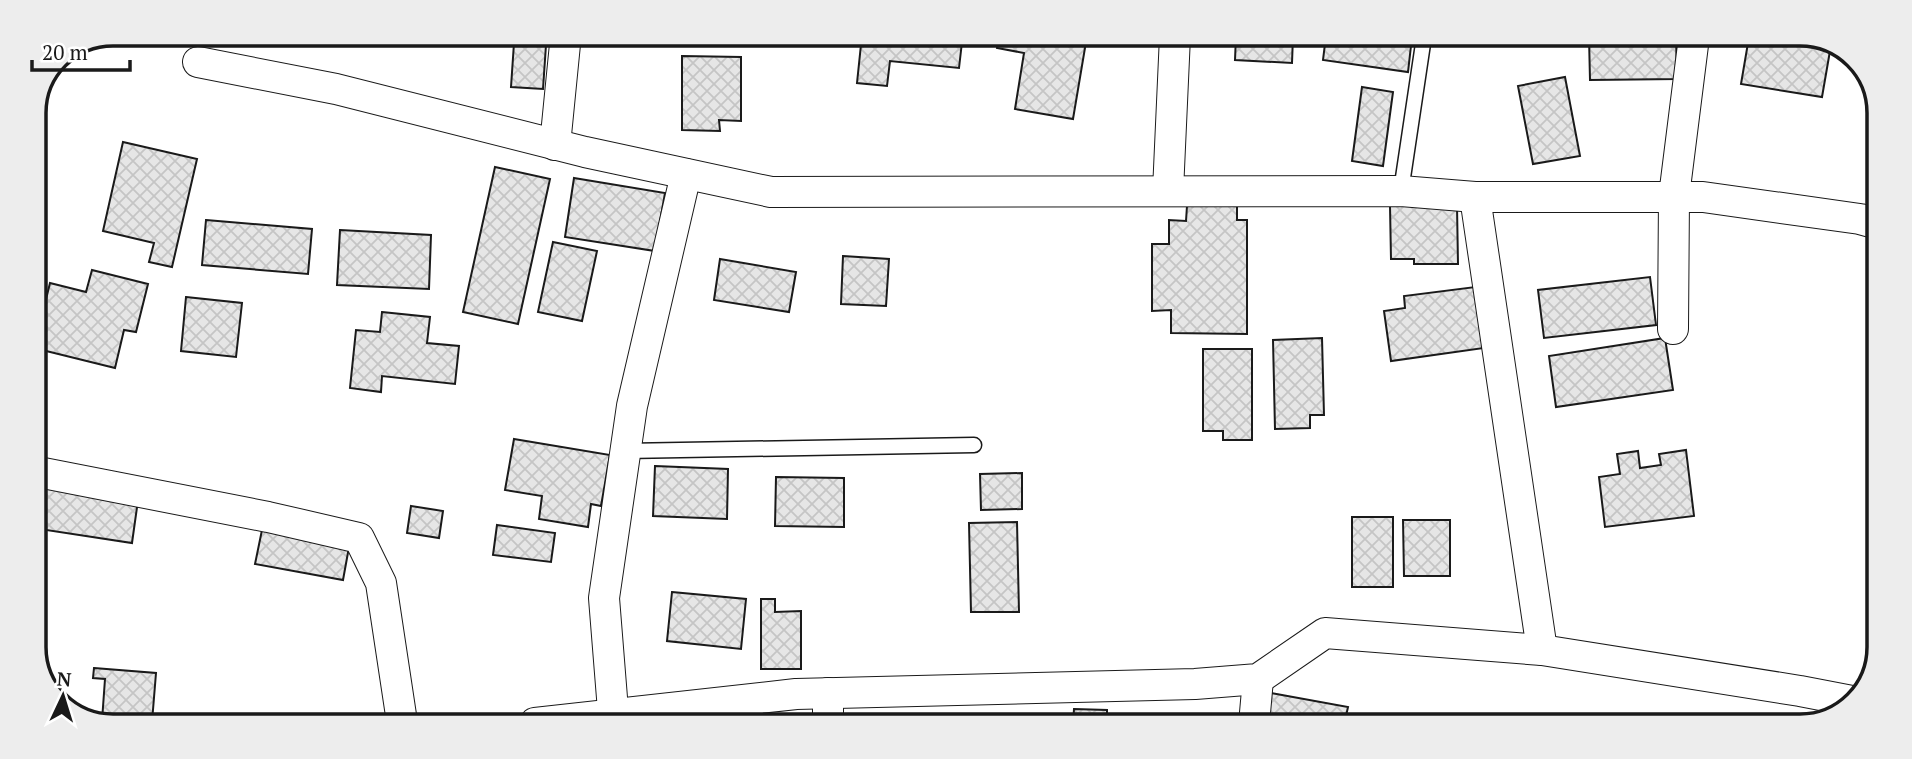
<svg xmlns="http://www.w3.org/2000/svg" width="1912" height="759" font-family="'PT Serif',serif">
<defs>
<pattern id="building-cross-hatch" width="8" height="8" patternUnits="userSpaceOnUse" patternTransform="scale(1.75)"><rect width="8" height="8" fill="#e6e6e6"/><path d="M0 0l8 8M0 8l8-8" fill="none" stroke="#c5c5c5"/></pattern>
</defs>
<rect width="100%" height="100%" fill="#fff"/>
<g fill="url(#building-cross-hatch)" stroke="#1a1a1a" stroke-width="2">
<path d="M862,35H903L962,42L959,68L890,61L887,86L857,83Z"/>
<path d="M999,35L1087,36L1073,119L1015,109L1024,53L997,48Z"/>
<path d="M1236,36H1293L1292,63L1235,60Z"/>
<path d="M1326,36L1412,37L1408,72L1323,60Z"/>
<path d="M1589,37H1676L1677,79L1590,80Z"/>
<path d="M1749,37H1781L1831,45L1822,97L1741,84Z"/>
<path d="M514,43L546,45L543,89L511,87Z"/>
<path d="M682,56L741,57V121L719,120L720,131L682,130Z"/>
<path d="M1565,77L1580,156L1533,164L1518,86Z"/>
<path d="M1362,87L1393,92L1383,166L1352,161Z"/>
<path d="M123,142L197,159L172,267L149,262L154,243L103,231Z"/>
<path d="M495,167L550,179L518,324L463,312Z"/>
<path d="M574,178L665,193L655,251L565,237Z"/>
<path d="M1187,206H1237V220H1247V334L1171,333V310L1152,311V244H1169V220L1186,221Z"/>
<path d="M1390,206H1457L1458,264H1414V259H1391Z"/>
<path d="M206,220L312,229L308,274L202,265Z"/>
<path d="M340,230L431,235L429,289L337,285Z"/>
<path d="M553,242L597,251L582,321L538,312Z"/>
<path d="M843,256L889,259L886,306L841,304Z"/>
<path d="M720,259L796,272L789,312L714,300Z"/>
<path d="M1876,260H1877V327L1868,326Z"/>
<path d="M92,270L148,284L136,332L124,330L115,368L34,348L50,283L86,292Z"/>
<path d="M1650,277L1656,325L1544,338L1538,290Z"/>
<path d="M1483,286L1491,347L1391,361L1384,311L1405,308L1404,296Z"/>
<path d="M186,297L242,303L236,357L181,351Z"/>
<path d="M382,312L430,317L427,343L459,346L455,384L382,376L381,392L350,388L356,330L380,332Z"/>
<path d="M1322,338L1324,415H1310V428L1275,429L1273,340Z"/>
<path d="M1665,338L1673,390L1556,407L1549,356Z"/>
<path d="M1203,349H1252V440H1223V431H1203Z"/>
<path d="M514,439L610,455L601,506L591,504L588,527L539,519L542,496L505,490Z"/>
<path d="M1686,450L1694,516L1605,527L1599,477L1620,474L1617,454L1638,451L1640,468L1661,465L1659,454Z"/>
<path d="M655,466L728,469L727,519L653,516Z"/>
<path d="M1022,473V509L981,510L980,474Z"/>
<path d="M776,477L844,478V527L775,526Z"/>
<path d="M33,478L139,493L132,543L33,528Z"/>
<path d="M411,506L443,511L439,538L407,533Z"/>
<rect x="1352" y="517" width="41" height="70"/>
<path d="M1403,520H1450V576H1404Z"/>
<path d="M1017,522L1019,612H971L969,523Z"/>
<path d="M497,525L555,533L551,562L493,555Z"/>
<path d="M262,530L349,547L343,580L255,564Z"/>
<path d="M672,592L746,599L741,649L667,641Z"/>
<path d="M761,599H775V612L801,611V669H761Z"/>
<path d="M94,668L156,673L152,722L102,721L105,679L93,678Z"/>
<path d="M1271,693L1348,707L1344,725L1292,724V721L1267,717Z"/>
<path d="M1074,709L1107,710V723L1131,724H1073Z"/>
</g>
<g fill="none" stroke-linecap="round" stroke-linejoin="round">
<g stroke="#1a1a1a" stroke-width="17">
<g id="service">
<path d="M1401,191L1424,37"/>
<path d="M625,451L974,445"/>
</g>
</g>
<g stroke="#1a1a1a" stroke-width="32">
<g id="minor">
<path d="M198,62L336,89L585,152L771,192L1401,191L1475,197H1703L1860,219L1878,224"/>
<path d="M555,145L566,34"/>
<path d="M1168,191L1175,36"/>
<path d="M1475,197L1542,650"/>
<path d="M1673,329L1674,196L1694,37"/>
<path d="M33,471L268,517L359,538L381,583L402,722"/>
<path d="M535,723L796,694L1195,684L1258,679L1325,633L1542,650L1800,691L1852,701"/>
<path d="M614,723L604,598L632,406L686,174"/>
<path d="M828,723V693"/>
<path d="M1254,724L1258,679"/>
</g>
</g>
<use href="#service" stroke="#fff" stroke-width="14"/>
<use href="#minor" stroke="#fff" stroke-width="30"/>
</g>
<path d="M0 0H1912V759H0ZM113 46H1800A67 67 0 0 1 1867 113V647A67 67 0 0 1 1800 714H113A67 67 0 0 1 46 647V113A67 67 0 0 1 113 46Z" fill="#ededed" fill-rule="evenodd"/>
<path fill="none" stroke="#1a1a1a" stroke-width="3.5" d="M113 46H1800A67 67 0 0 1 1867 113V647A67 67 0 0 1 1800 714H113A67 67 0 0 1 46 647V113A67 67 0 0 1 113 46Z"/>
<g transform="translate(63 696) rotate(4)" stroke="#ffffff" stroke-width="5" paint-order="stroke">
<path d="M0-5L12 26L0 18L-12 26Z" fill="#1a1a1a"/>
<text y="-10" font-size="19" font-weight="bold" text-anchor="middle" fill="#1a1a1a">N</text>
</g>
<path d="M32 60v10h98v-10" fill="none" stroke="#1a1a1a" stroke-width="3.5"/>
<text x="42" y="60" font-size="21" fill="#1a1a1a" stroke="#ffffff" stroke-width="5" paint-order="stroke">20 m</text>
</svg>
